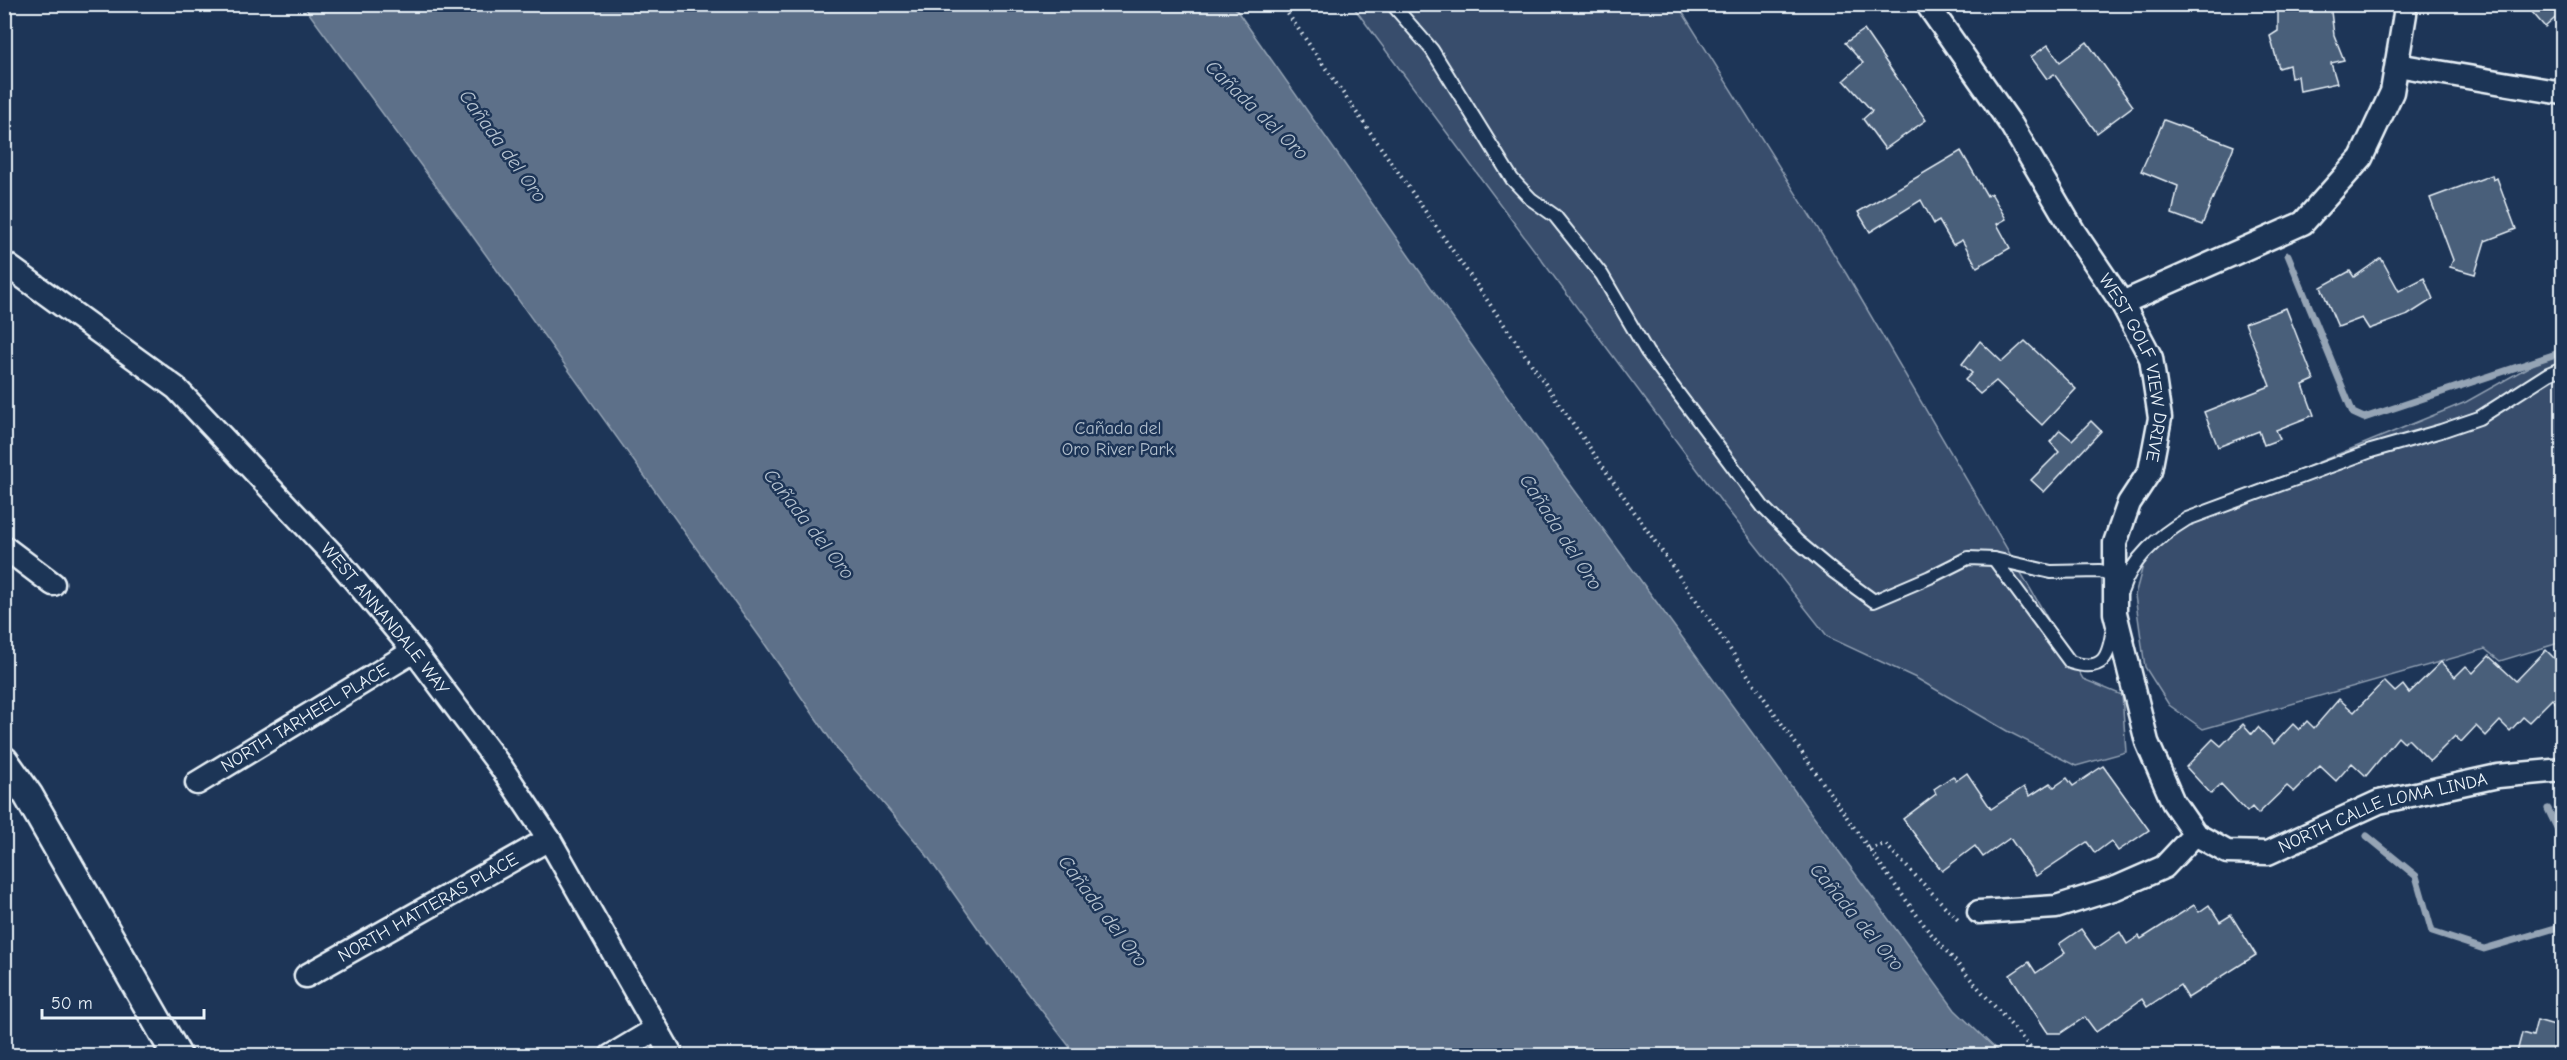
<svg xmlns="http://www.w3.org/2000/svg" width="2567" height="1060" font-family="'Comic Neue',sans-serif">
<rect width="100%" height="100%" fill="#1d3557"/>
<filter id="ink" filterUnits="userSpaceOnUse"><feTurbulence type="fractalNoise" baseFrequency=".0167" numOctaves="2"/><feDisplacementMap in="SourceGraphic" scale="12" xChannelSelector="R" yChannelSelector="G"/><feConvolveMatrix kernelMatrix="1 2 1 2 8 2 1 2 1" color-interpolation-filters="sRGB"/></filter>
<g filter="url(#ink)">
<g fill="#374d6c" stroke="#909fb2" stroke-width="1.5">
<path d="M1352,5H1678L1847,275L2083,679L2122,695L2126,752L2076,766L2007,731L1916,678L1828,637L1723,504Z"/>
<path d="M2562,348V642L2500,661L2485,649L2203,729L2169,705L2145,667L2135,595L2148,547L2209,507L2466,402Z"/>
</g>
<path fill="#5d7089" stroke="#95a4b5" stroke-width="1.5" d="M303,5H1233L1543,447L1955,1010L2002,1055H1076L980,931L923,850L837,749L762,640L466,227Z"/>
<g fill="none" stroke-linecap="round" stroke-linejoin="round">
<g stroke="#95a4b5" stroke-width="7">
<path d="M2288,255L2353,413L2364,418L2562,352"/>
<path d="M2548,809L2562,838"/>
<path d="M2367,836L2416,876L2432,932L2484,949L2562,926"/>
</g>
</g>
<g fill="#495e7a" stroke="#e8f1f8" stroke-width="1.5">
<path d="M2278,4H2330L2334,35L2344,60L2331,63L2337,83L2300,91L2298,76L2291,78L2289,65L2279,68L2270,36L2278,31Z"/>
<path d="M2525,4H2562V12L2545,27Z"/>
<path d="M1864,30L1926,120L1885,149L1863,119L1872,111L1844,80L1863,63L1845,43Z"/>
<path d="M2087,42L2133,106L2097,133L2054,74L2047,79L2031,57L2048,45L2060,62Z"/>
<path d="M2164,120L2234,146L2202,225L2172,214L2178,186L2141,171Z"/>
<path d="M1961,151L1987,196L1991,193L2006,219L1997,224L2010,248L1977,267L1962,240L1953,245L1939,221L1934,224L1921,200L1870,232L1858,212Z"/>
<path d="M2492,175L2493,180L2497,178L2516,229L2485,241L2475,274L2450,267L2453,260L2430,198Z"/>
<path d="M2381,258L2399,291L2424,278L2433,299L2408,315L2369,329L2362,318L2338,327L2321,287L2350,271L2354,277Z"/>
<path d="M2286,308L2314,380L2303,385L2314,415L2276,430L2280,439L2264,445L2259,431L2218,447L2204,412L2270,386L2245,323Z"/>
<path d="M1980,341L2002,362L2025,341L2076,389L2042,425L1996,381L1980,394L1965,380L1972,373L1962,364Z"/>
<path d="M2091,421L2101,431L2044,492L2031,480L2059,452L2050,442L2060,430L2072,440Z"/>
<path d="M2546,650L2562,666V710L2552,699L2529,722L2523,717L2510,731L2500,721L2486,736L2476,726L2461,742L2455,736L2430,761L2408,739L2404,743L2398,737L2366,776L2352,763L2336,781L2320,766L2294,792L2287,786L2258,814L2252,807L2247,812L2221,784L2211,794L2186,767L2213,739L2221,746L2243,724L2252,734L2258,727L2274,744L2293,724L2299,730L2307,721L2314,728L2339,699L2354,712L2384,681L2395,692L2403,685L2409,693L2441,662L2455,677L2466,666L2473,673L2489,656L2516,681Z"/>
<path d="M2103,766L2149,830L2118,851L2111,841L2095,853L2087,842L2036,876L2010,838L1983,857L1975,846L1942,871L1903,819L1936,794L1934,789L1953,776L1956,781L1967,773L1991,809L2024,787L2030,796L2050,783L2054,787L2067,778L2073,786Z"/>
<path d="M2194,905L2199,912L2209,905L2220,922L2231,915L2256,955L2188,998L2180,985L2147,1007L2142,999L2096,1032L2085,1017L2061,1033H2048L2010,975L2029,962L2036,973L2065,953L2059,944L2081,929L2095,949L2120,932L2127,944L2139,936L2141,939Z"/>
<path d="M2537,1020L2558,1026L2555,1037L2562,1039V1056H2516L2522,1033L2533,1036Z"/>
</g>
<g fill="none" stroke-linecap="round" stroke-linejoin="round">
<g stroke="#e8f1f8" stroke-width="16">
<g id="service">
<path d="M1392,4L1432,50L1512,179L1531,199L1555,216L1602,275L1647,352L1763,507L1797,541L1834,572L1874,601L1930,577L1968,558L1994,559"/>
<path d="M2122,590C2132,558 2159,536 2187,519L2371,451L2441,431L2479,418L2548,374L2562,368"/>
<path d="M2113,627C2109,657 2104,673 2070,662L1994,559L2051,572L2100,571L2115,576L2127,575"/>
</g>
</g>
<g stroke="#e8f1f8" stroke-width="27">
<g id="minor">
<path id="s1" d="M1927,4L2012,126L2074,232L2122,303L2151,358L2160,418L2150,471L2129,503L2115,543V613L2147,742L2173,802L2195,834L2227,852L2268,853L2379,802L2498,776L2562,770"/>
<path d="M2397,65L2562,93"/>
<path id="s2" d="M4,263L176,388L336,558L414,651L501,767L549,839L672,1056"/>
<path d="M2122,303L2303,223L2361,158L2392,92L2405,14L2404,4"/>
<path d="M4,547L53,584"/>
<path id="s3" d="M197,783L414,651"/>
<path d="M1979,912L2056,907L2116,888L2164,867L2195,834"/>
<path id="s4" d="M306,976L549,839"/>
<path d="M611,1056L656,1029"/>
</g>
</g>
<g stroke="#e8f1f8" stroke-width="33">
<path id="tertiary" d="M4,761L28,795L177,1056"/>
</g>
<g stroke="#e8f1f8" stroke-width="4" stroke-dasharray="1.5 4.5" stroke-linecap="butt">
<path d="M1281,4L1869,849L1927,929L2038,1056"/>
<path d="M1869,849L1885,844L1958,920"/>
</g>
<use href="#service" stroke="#1d3557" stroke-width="12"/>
<use href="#minor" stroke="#1d3557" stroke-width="22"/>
<use href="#tertiary" stroke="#1d3557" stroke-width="28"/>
</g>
</g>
<g text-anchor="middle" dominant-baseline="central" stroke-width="5" stroke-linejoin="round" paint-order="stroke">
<g font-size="18" fill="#e8f1f8" stroke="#1d3557">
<text stroke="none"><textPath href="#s1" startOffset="424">WEST GOLF VIEW DRIVE</textPath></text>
<text stroke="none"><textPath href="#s2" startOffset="524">WEST ANNANDALE WAY</textPath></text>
<text stroke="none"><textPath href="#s3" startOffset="126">NORTH TARHEEL PLACE</textPath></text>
<text stroke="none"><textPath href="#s1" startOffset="1122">NORTH CALLE LOMA LINDA</textPath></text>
<text stroke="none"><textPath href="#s4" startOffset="140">NORTH HATTERAS PLACE</textPath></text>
</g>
<g font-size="18" fill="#b3c0ce" stroke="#1d3557">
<text x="1118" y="428">Cañada del<tspan x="1118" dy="21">Oro River Park</tspan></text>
</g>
<g font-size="20" font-style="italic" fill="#b7c4d1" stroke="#1d3557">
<text transform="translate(1257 110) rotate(44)">Cañada del Oro</text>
<text transform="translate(503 146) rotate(54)">Cañada del Oro</text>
<text transform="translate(809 524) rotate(52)">Cañada del Oro</text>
<text transform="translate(1561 532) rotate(57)">Cañada del Oro</text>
<text transform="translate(1103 911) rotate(53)">Cañada del Oro</text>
<text transform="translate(1857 917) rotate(50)">Cañada del Oro</text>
</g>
</g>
<rect width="2567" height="1060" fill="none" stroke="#1d3557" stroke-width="24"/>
<rect x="12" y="12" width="2543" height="1036" fill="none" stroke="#e8f1f8" stroke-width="2" filter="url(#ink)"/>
<path d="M42 1009v9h162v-9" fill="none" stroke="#e8f1f8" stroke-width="3"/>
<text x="51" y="1009" font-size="18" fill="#e8f1f8" stroke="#1d3557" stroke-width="4.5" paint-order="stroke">50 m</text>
</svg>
